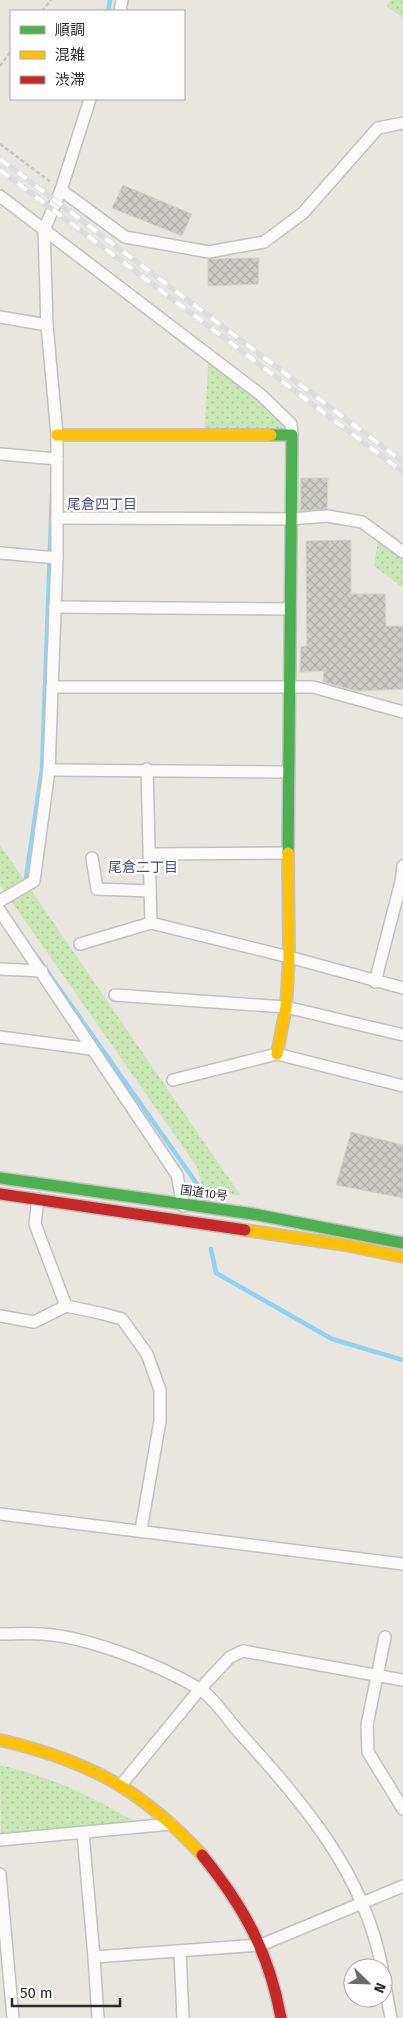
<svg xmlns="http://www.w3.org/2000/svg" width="403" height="2018" font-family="'Fira Sans','Noto Sans JP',sans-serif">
<defs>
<pattern id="grass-dots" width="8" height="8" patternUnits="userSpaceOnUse" patternTransform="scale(1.25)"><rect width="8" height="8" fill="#c9e7b5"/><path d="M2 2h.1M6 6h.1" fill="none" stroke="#adc69c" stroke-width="1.8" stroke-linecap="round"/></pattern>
<pattern id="building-cross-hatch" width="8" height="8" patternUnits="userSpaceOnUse" patternTransform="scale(1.25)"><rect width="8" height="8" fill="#cdcbc6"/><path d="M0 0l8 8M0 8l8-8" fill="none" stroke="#b0aeaa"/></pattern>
</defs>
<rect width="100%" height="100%" fill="#e9e5df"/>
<g fill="url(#grass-dots)">
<path d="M391,0H403V18L386,6Z"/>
<path d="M209,355L291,424L292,435L204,436Z"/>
<path d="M379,534L403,552V588L374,566Z"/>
<path d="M0,845L241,1196L203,1188L197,1167L0,885Z"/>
<path d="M0,1765C49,1776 92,1796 135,1822L1,1844Z"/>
</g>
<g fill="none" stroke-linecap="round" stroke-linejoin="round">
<g stroke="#8dd4f0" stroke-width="4.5">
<path d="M108,11L110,0"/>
<path d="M25,885L42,769L52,494"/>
<path d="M35,954L197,1184"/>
<path d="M211,1249L216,1273L332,1339L403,1360"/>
</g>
</g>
<g fill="url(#building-cross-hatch)" stroke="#d4d1cb">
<path d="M123,185L192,214L182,236L112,208Z"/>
<path d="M259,258L258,284L208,286V259Z"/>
<path d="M301,478H328L327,509L300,511Z"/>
<path d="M351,540V594H385L386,626H403V689L357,691L323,682L324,671L300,672L301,647L307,646L306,541Z"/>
<path d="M351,1132L403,1145V1198L336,1185Z"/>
</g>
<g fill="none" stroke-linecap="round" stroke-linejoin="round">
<g stroke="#c2c1c1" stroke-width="14">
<g id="street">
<path d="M120,11L122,0"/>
<path d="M61,190L125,237L209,252L264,242L303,213L378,128L403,123"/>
<path d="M0,196L261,395L291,424L292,435"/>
<path d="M0,317L47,325"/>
<path d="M0,454L57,459"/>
<path d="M57,518L290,519L327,516L362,522L403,552"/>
<path d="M0,553L57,558"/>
<path d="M55,607L290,609"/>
<path d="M52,687H313L403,712"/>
<path d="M147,769L151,923"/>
<path d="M49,770L288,772"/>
<path d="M149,854L288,853"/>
<path d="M92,858L97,889L150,891"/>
<path d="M0,901L34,881L49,770L57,558V435L47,325L44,230L61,190L90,99"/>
<path d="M0,911L177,1175L183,1206"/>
<path d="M80,944L151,923L289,957L403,988"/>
<path d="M0,969L42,971"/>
<path d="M375,982L401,882L403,866"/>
<path d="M115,995L286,1007L403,1035"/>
<path d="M0,1037L91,1049"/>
<path d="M173,1080L277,1054L403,1086"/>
<path d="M38,1199L35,1224L66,1306"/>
<path d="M0,1316L34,1322L66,1306L100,1313L122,1319L147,1354L160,1390V1421L141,1530"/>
<path d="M0,1514L403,1564"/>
<path d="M0,1634C14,1634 28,1633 42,1634C89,1637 157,1664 198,1688C212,1695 228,1720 239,1732C302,1802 364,1872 382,1968"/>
<path d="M385,1637L367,1725L368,1752L403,1809"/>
<path d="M121,1785L200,1689L230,1657L243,1651L403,1680"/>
<path d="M83,1833L94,1957L261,1945L403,1886"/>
<path d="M0,1840L171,1824"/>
<path d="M0,1874L13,2018"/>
<path d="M180,1952L183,2018"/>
<path d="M94,1957L98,2018"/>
<path d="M383,1975L391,2018"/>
</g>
</g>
<g stroke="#c2c1c1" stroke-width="14">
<g id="fast">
<path d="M271,435H292L288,853"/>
<path d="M0,1178L253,1214L403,1243"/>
</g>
</g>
<g stroke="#c2c1c1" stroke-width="14">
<g id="slow">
<path d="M57,435H271"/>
<path d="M277,1054L286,1007L289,957L288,853"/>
<path d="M245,1230L345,1245L403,1257"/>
<path d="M0,1740C87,1760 141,1789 202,1855"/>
</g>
</g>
<g stroke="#c2c1c1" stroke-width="14">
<g id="jam">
<path d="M0,1194L245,1230"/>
<path d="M202,1855C244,1907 269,1952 281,2018"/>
</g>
</g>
<g stroke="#c8c7c7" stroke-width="2.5" stroke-dasharray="4 2.5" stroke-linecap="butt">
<path d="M42,11L51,0"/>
<path d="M0,66L11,51"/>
<path d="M0,144L52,183"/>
</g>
<use href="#street" stroke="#fcfbfa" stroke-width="11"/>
<use href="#fast" stroke="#4caf50" stroke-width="11"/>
<use href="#slow" stroke="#ffc107" stroke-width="11"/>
<use href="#jam" stroke="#c62828" stroke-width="11"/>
<g stroke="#dddddf" stroke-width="5.5">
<g id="rail">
<path d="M0,159L403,462"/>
<path d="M0,170L403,472"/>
</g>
</g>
<use href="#rail" stroke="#fff" stroke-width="4" stroke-dasharray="11" stroke-linecap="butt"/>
</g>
<g text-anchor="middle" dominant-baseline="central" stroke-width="4.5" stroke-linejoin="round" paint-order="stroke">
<g font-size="12" fill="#2a2a2a" stroke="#fff">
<text transform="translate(204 1193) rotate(8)">国道10号</text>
</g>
<g font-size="14" fill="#474f7e" stroke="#fff">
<text x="102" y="504">尾倉四丁目</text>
<text x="143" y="867">尾倉二丁目</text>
</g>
</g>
<rect x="10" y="10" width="175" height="90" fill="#ffffff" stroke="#aaaaaa"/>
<rect x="20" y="26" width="25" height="8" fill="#4caf50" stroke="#aaaaaa"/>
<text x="55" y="35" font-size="15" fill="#2a2a2a">順調</text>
<rect x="20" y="51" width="25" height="8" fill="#ffc107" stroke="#aaaaaa"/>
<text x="55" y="60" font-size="15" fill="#2a2a2a">混雑</text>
<rect x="20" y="76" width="25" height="8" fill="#c62828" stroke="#aaaaaa"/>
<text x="55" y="85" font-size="15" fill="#2a2a2a">渋滞</text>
<g transform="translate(368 1983) rotate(113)"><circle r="24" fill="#ffffff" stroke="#aaaaaa"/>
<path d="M0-4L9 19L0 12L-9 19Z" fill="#6d6b69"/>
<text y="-8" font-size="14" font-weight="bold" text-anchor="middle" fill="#2a2a2a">N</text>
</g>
<path d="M12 1998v8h108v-8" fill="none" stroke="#2a2a2a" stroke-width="2.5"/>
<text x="20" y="1998" font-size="15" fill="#2a2a2a" stroke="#ffffff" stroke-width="4" paint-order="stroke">50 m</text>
</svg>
